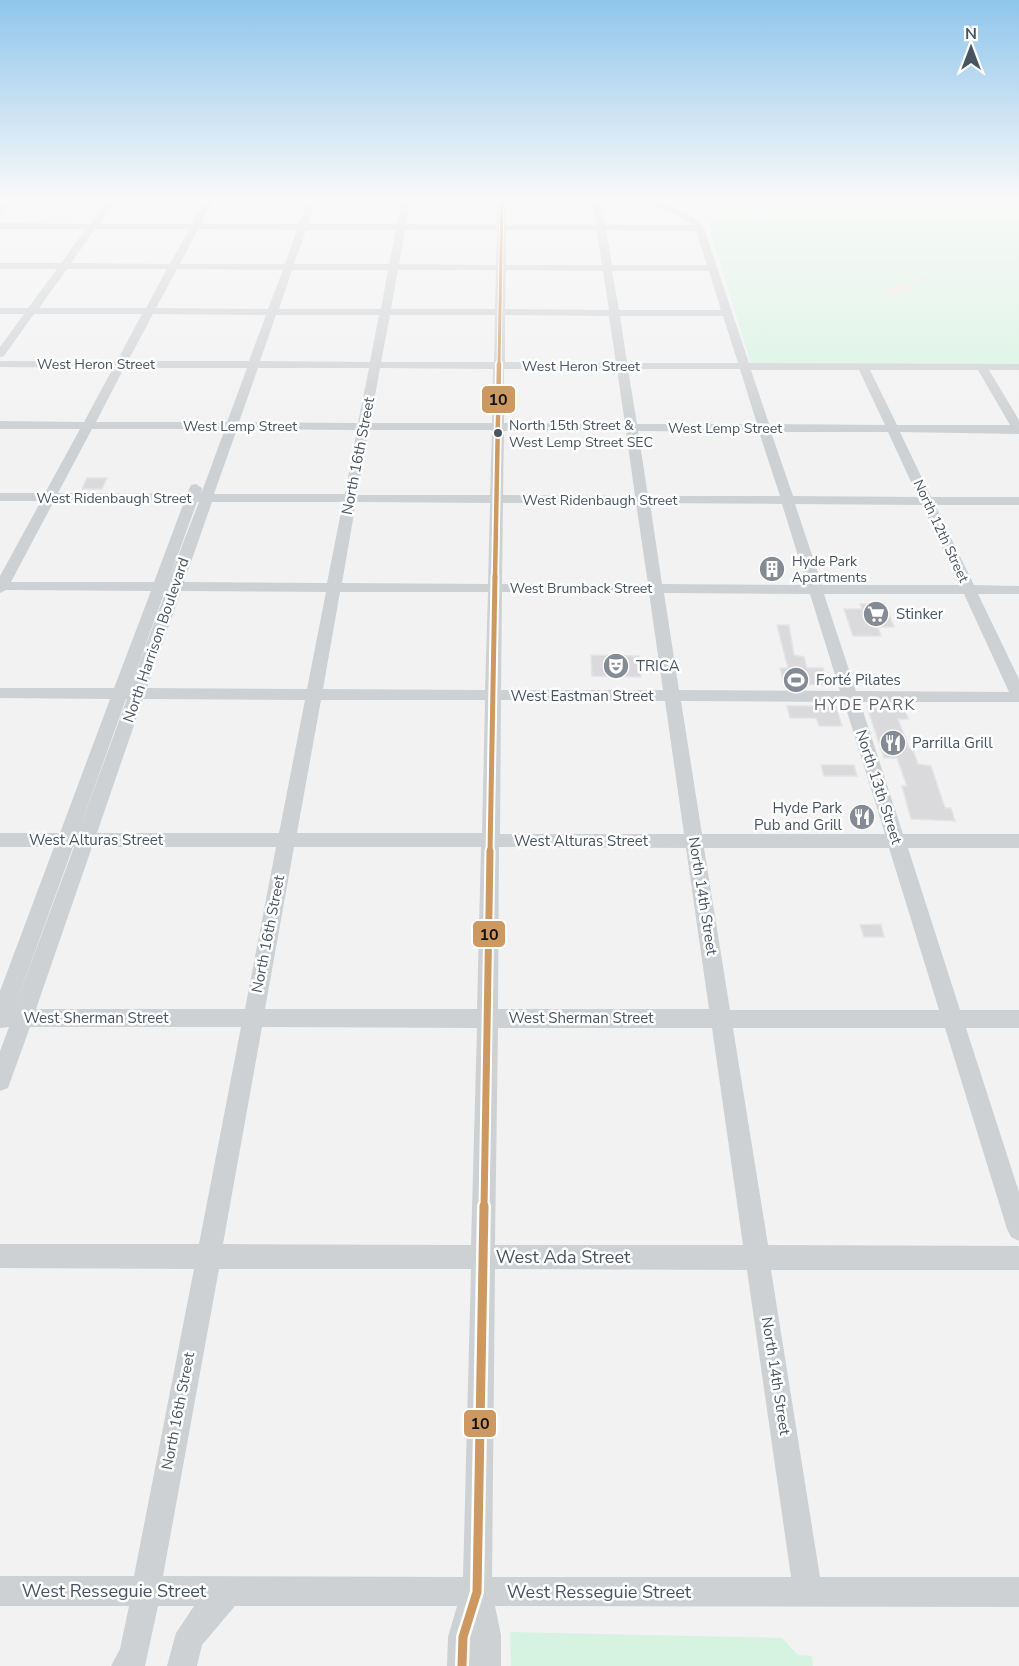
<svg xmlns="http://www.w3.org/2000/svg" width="1019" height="1666" font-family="'Nunito Sans',sans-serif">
<rect width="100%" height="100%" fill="#f3f2f2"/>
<g fill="#d6f3e2">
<path d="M697,200H1019V364H751L706,218Z"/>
<path d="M510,1632L782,1638L798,1655L812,1656L813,1666H511Z"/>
</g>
<path fill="#eae8e1" d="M923,276L928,279L909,285L912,290L889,298L878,292Z"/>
<g fill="#dadadd" stroke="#e4e4e5" stroke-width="1.5">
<path d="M87,478H107L102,489H82Z"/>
<path d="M761,564H780L783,575H764Z"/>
<path d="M860,604H885L894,627H878L881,636H853L844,609H862Z"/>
<path d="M777,625H789L794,655L804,657L807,668H823L828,685L784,684L780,668H788Z"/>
<path d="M591,655L639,656L641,677L592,676Z"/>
<path d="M787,706H836L842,726H819L816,718H790Z"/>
<path d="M867,707H904L908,719H898L909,748H912L918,764L931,766L945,808H951L955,821L911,819L902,786H907L897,758H884Z"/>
<path d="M821,765H854L857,776H824Z"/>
<path d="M881,924L884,937H864L860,925Z"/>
</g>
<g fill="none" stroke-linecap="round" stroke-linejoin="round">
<g fill="#ced1d3" fill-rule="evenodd">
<path d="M7,200H16L0,216V208Z"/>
<path d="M108,200H116L99,224H192L205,200H213L201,224H299L308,200H316L308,224H397L402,200H410L406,224L497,225L498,200H506V225H596L593,200H601L605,225H693L678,215L637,200H650L676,208L691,215L704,228L749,363L1019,364V370H989L1019,420V434L900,432L931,497H1019V505H935L974,585L1019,586V594H978L1019,679V702H860L903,834H1019V848H908L960,1010H1019V1028H966L1019,1192V1241L1011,1237L1007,1229L945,1028H733L768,1245L1019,1246V1270H771L820,1577H1019V1607L495,1606L501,1635V1666H447L448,1637L457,1606H235L202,1645L197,1666H167L176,1633L194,1606H158L145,1666H111L120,1649L129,1606H0V1576H134L194,1269L0,1268V1244H199L241,1027H30L8,1088L0,1091V1051L9,1027L0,1028V991L54,847H0V833H60L110,699L0,698V688H114L151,591L6,590L0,593V576L41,501H0V493H45L80,429H0V421L84,422L113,368L0,367V361H117L142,314H34L4,356L0,357V347L24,314H0V308H28L57,269H0V263H61L86,229H0V223L90,224ZM95,229H189L170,264L71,263ZM198,229L297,230L285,264H180ZM306,230H396L389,264H294ZM405,230H497L496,265L399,264ZM506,230H597L602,265H506ZM606,230L696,231L707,265H612ZM67,269H167L146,308H39ZM177,269L283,270L268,309L156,308ZM292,270H388L381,309H279ZM398,270H496L495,309H391ZM506,270L603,271L609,310L505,309ZM612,271H709L721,310H619ZM153,314L266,315L249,361H128ZM276,315H379L370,362L260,361ZM390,315H495L494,362H381ZM505,315L609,316L616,363L505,362ZM620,316H723L738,363H627ZM124,368H247L227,422H96ZM258,368H369L358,423L239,422ZM380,368L493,369L492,423H370ZM504,369H617L625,424L504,423ZM628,369H740L757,424H637ZM751,370H859L885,425L769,424ZM870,370H978L1010,425H897ZM92,429H225L201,494L202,488L196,484L191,485L187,494L58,493ZM237,429L357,430L345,494H214ZM369,430H492L490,495H357ZM504,431H626L635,496L503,495ZM638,431L759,432L780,496H648ZM771,432H888L918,497L793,496ZM54,501L184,502L154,582H11ZM197,502H199L168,582ZM212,502H343L327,583L184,582ZM356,502L490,503L488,584L342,583ZM503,503H636L648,584H502ZM650,503L782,504L807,585L662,584ZM795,504L922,505L960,585H822ZM165,591H166L130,688ZM181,591L326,592L307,689L147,688ZM340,592H488L485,690L323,689ZM502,592L649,593L663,690H501ZM664,593L810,594L840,691L679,690ZM824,594H964L1009,692L856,691ZM126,699H127L78,833ZM143,699L305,700L279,833H97ZM321,700H485L482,833H297ZM501,700L665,701L684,834H500ZM681,701L844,702L885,834H702ZM73,847H74L14,1009ZM92,847H276L245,1009H36ZM294,847H481L477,1009H265ZM499,847L686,848L709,1009H498ZM704,848H889L939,1010H730ZM262,1027L477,1028L471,1245L223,1244ZM498,1028H712L743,1245H495ZM219,1269H471L463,1577L163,1576ZM495,1269L747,1270L791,1577H492Z"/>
</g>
<g stroke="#fff" stroke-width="5">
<path id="bus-1-far4" d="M499,365L502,200"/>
</g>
<g stroke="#fff" stroke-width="8">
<path id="bus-1-far3" d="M495,578L499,364"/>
</g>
<g stroke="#fff" stroke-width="9">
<path id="bus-1-far2" d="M490,853L495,576"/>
</g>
<g stroke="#fff" stroke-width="11">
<path id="bus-1-far1" d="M484,1208L490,851"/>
</g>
<g stroke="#fff" stroke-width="14">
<path id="bus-1" d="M462,1666L463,1637L477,1592L484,1206"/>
</g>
<use href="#bus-1-far4" stroke="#ce9961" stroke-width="3"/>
<use href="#bus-1-far3" stroke="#ce9961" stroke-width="4.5"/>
<use href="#bus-1-far2" stroke="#ce9961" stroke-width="5"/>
<use href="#bus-1-far1" stroke="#ce9961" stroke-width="7"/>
<use href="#bus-1" stroke="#ce9961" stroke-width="9"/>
</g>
<linearGradient id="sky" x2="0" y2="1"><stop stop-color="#8fc6ec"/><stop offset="0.46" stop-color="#faf9f9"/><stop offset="1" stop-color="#faf9f9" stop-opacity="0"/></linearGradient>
<rect width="1019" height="433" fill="url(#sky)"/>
<defs>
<g id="building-disc" transform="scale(1.35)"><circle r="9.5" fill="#848b94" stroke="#fff"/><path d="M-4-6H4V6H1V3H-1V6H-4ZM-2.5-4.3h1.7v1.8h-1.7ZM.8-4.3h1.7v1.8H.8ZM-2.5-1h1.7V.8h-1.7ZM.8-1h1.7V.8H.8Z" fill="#fff"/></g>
<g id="supermarket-disc" transform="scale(1.35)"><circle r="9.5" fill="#848b94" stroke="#fff"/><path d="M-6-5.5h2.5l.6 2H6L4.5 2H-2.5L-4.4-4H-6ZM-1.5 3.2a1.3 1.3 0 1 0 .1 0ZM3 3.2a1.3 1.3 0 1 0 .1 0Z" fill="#fff"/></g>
<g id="theatre-disc" transform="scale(1.35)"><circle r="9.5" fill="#848b94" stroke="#fff"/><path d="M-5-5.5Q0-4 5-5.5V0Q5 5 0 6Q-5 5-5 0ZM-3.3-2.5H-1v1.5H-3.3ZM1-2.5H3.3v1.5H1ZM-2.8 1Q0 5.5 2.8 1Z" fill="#fff"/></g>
<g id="stadium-disc" transform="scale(1.35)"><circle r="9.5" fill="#848b94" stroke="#fff"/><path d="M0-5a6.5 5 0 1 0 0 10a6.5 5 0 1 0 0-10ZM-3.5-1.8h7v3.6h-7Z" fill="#fff"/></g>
<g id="restaurant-disc" transform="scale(1.35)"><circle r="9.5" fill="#848b94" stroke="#fff"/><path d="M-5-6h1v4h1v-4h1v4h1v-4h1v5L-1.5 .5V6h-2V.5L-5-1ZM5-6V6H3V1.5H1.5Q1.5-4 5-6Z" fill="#fff"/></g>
</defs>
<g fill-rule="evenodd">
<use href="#building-disc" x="772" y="569"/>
<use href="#supermarket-disc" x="876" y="614"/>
<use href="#theatre-disc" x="616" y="666"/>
<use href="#stadium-disc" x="796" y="680"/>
<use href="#restaurant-disc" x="893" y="743"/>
<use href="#restaurant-disc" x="862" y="817"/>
</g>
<circle fill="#485461" stroke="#fff" stroke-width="2" cx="498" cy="433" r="5"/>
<g text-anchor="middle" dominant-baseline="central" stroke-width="5" stroke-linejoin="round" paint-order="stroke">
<g font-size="14" fill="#485461" stroke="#fff">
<text x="96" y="364">West Heron Street</text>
<text x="581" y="366">West Heron Street</text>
<text x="240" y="426">West Lemp Street</text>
<text x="725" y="428">West Lemp Street</text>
<text x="114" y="498">West Ridenbaugh Street</text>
<text x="600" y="500">West Ridenbaugh Street</text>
<text transform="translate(941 531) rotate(65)">North 12th Street</text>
<text x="581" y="588">West Brumback Street</text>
</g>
<g font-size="14" fill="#485461" stroke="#fff" text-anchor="start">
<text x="509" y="425">North 15th Street &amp;<tspan x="509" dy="17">West Lemp Street SEC</tspan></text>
</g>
<g font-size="14" fill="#485461" stroke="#fff" text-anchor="start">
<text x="792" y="561">Hyde Park<tspan x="792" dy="16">Apartments</tspan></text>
</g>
<g font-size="15" fill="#485461" stroke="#fff">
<text transform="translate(358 456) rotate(-79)">North 16th Street</text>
<text transform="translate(156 640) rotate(-71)">North Harrison Boulevard</text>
<text x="582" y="696">West Eastman Street</text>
<text transform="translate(879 787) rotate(72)">North 13th Street</text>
<text x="96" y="840">West Alturas Street</text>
<text x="581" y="841">West Alturas Street</text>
<text transform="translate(703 896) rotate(81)">North 14th Street</text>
<text transform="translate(268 934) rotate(-79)">North 16th Street</text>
<text x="96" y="1018">West Sherman Street</text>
<text x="581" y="1018">West Sherman Street</text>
<text transform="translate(776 1376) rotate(81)">North 14th Street</text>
<text transform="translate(178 1411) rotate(-79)">North 16th Street</text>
</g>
<g font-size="15" fill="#485461" stroke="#fff" text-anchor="start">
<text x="896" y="614">Stinker</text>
<text x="636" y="666">TRICA</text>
<text x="816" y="680">Forté Pilates</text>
<text x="912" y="743">Parrilla Grill</text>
<text x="842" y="808" text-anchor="end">Hyde Park<tspan x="842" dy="17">Pub and Grill</tspan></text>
</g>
<g font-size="16" letter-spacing="1.5" fill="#5d6167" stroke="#fff">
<text x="865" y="705">HYDE PARK</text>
</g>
<g font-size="18" fill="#485461" stroke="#fff">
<text x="563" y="1257">West Ada Street</text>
<text x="114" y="1591">West Resseguie Street</text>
<text x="599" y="1592">West Resseguie Street</text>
</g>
</g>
<g stroke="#fff" stroke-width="2">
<rect x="481" y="385" width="35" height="29" rx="6" fill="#ce9961"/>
<rect x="472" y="920" width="34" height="28" rx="6" fill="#ce9961"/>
<rect x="463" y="1409" width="34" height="29" rx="6" fill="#ce9961"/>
</g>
<g font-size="16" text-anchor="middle" font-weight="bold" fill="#111">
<text x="498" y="405">10</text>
<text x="489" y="940">10</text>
<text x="480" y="1429">10</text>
</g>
<g transform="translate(971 48)" stroke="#ffffff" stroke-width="4.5" paint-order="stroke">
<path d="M0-4.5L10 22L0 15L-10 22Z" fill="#485461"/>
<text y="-9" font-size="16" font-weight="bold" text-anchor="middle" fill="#485461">N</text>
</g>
</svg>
